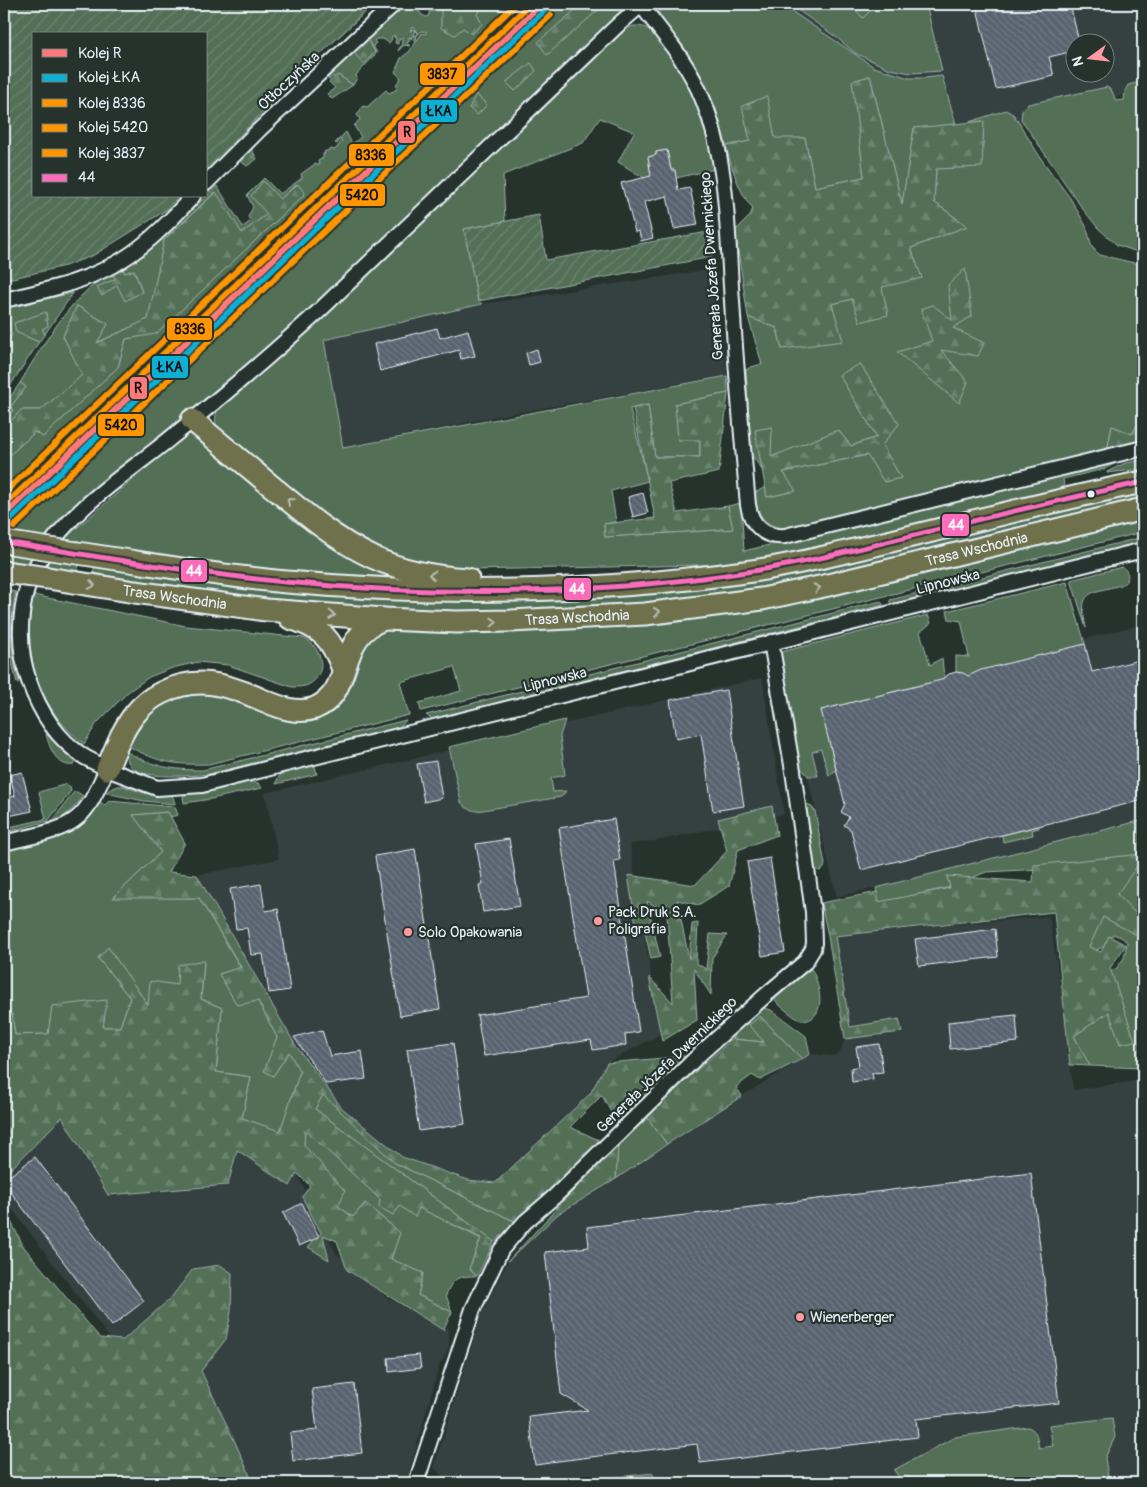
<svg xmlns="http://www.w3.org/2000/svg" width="1147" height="1487" font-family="Pangolin,sans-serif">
<defs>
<pattern id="forest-firs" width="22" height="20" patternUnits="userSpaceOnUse" patternTransform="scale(1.25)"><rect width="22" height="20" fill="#526f57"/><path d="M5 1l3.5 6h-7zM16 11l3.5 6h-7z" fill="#6b8470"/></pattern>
<pattern id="garden-furrows" width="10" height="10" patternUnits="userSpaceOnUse" patternTransform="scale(1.25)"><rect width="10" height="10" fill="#526f57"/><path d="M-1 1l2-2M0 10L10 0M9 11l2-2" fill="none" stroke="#6b8470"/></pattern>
<pattern id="building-back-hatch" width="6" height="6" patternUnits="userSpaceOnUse" patternTransform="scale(1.25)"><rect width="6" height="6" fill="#596370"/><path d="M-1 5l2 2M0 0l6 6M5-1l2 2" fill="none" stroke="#717a85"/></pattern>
</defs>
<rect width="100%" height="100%" fill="#26332d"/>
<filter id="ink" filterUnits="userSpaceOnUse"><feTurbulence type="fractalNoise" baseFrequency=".02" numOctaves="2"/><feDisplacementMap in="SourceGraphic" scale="10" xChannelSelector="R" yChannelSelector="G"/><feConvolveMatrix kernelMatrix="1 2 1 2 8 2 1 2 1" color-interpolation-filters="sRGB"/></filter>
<g filter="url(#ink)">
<g fill="#354141" fill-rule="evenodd">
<path d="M769,4H1143V90L951,144ZM1074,42H1104V72H1074Z"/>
<path d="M714,269L727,376L508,414L343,448L324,340L482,304Z"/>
<path d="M1143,624V822L837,897L792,714Z"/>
<path d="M762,678L784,814L660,840L630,844L660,1034L607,1063L590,1094L495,1183L468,1180L402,1157L342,1108L296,1046L197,875L279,859L265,793Z"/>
<path d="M1049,916L1064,1008L1073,1090L1143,1080V1483H446L447,1482L434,1467L482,1313L508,1261L558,1214L616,1179L667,1144L742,1096L810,1054L833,1056L840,1052L845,1039L828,936Z"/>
<path d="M198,974L336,1253L387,1298L449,1329V1349L439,1366L406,1483H219L4,1198V1168Z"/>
</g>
<g fill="#526f57" stroke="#9db0a8">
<path d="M406,4H411L412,5L413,4L416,9L420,5L422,6H420L419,11L422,15L426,17L429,15V12L432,11L436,7V4H447L441,6L477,14L480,10L475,4H520L4,499V460L35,432L43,437L118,367L126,339L156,333L305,194L297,184L280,199L262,181L267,214L242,233L215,192L164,240L149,319L96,343L108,324L77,306L63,336L83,375L41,410H21L4,429V411L7,415L11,406L26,387L20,383C39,351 65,306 96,283C101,280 107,277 113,274L117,284L142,292L134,270L125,273L122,268L140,258L217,186L243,227L251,221L248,217L253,207L247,195L264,178L280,194L302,178L301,174L315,164L317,165H319L318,161L323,158V154H325L324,152L331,149L335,150L342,141L341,139L337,144L335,143L346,132L352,144L361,137L354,126L360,119L357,115L363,106L367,107L386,90L389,93L396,90L397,83L401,78L395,72L401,58L409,52L422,33L425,34L427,32L421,31L418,35L417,31L415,32L416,29L412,27L410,31H411L412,29L415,30L413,35H417L416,40H414V36H411L412,39L409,37V41L407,43L410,46L404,45L398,51L402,43L401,41L403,39V37L398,40V44L395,43L396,38L395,37L394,38L395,35L391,37L392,39L389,43L383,39H376L374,41L376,43L373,46L377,53L356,75L357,78L353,85L338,75L334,78L333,76L329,80L328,79L332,71L352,51L365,63L375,52L367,39Z"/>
<path d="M551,4H628L277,340L69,509L60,518L44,539L4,531V524Z"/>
<path d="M658,4H781L874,67L909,78H925L942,76L956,124L914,129L902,205L870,76L853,81L864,177L815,187L805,138L750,141L726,146C723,134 720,121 716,109C707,87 696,66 683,46C674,33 657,21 658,4Z"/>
<path d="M789,4H926L942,71L911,73L890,69L855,53L836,37Z"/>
<path d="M633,26C638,26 643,26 648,29C666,38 697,99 704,120C709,135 711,153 715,169L676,178L671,170L667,150L656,152V155L648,157L650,170L654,169L651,182L618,162L634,132L600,118L583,143L503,175L505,221L464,229L478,301L482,304L324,340L343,448L727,376L728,393L675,404L700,440V457H655L648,405L630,409L648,481L611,491L616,522L604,524L605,537L732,529L728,506L741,503L744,551L1120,461L1104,469L1063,479L1064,486L1023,502L746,564L469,570L389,555L337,528L216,426C215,419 215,414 219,407L294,345L625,30Z"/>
<path d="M1136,83L1142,84L1143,87V97L1140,99L1143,112V254L1117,245L1098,228L1082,208L1021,119L1022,111L1028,104L1107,87L1112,91L1116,101L1124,100L1125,91L1128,85Z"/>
<path d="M1006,110L1014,115L1042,160L1070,198L1086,226L1092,247L1100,255L1143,265V424L1137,425L1132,434L1112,426L1107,451L786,528C763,527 756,513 755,493L765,487L767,497L795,491L783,472L868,455L884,482L900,477L882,445L899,424L840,376L877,437L851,446L838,430L771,458L756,430L762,470L751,454L746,370L751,367L762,364L748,317L777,328L782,349L831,304L852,299L882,287L911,248L967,226L934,202L936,169L983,121L966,123Z"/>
<path d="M73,293L45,334L42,329L16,332L39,342L4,395V339L12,336L8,322L4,324V308Z"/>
<path d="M192,434L197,435L305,524L434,581C405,580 375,579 346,577C251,570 157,555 63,540L183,436Z"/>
<path d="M1143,459V469L1107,473V472L1123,464Z"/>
<path d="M1143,490V501C988,539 832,583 673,600C616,606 559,610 502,611C483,612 463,611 444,610C326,607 209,593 93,575L95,564L590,595Z"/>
<path d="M1143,521V532L421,711L419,703L461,691L454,667L400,682L409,715L209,764C173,765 160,763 128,746C132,739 134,731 138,725C147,713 161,704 174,698C185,693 199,691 211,692C248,697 276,730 316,719C323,717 331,714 336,709C349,697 352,681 356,665C359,656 362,648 365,639L386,629L791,602L893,582Z"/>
<path d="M1143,537V543L890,604V600Z"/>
<path d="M4,551L31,555L27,565L4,561Z"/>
<path d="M50,558L79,563L78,572L46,568Z"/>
<path d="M1122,567C1130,572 1130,581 1121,585C1088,594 1078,590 1086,628L1071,580Z"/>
<path d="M1067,582L1085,644L973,682L956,672V656L969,657L961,621L949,619L947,611Z"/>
<path d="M4,590L16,592C9,627 10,648 19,682L17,683L4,631Z"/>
<path d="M33,595L186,626L304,638C322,647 329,674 308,685C303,687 298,687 292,687L228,665L198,662L172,668L149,677L128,692L97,723L84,744C36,707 22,652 33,595Z"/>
<path d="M881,601L883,605L432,719L426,715Z"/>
<path d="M928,615L931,623L920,632L930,665L942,658L944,678L940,684L928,683L822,710L836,770L829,776L821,749L812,752L818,776H808L799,766L781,652Z"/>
<path d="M406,720L403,724L399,727L209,774C192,776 148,779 134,769C128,765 126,758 127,752C155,767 171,770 203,770Z"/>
<path d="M565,720L560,736L565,775L551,778L553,792L566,791L561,797L477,811C470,810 465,808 461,802L449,747Z"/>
<path d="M46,734L76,762L74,765C57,768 49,747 46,734Z"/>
<path d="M314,763L317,774L276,784C278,768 301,767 314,763Z"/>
<path d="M251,782L258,783L262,788L211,799L184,803L183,797L185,793L212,789L238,783Z"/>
<path d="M67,784L70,787L71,791L48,821L4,833V828L46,819L39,792Z"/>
<path d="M118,786H123L144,793H169L173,797L175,804L144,801L106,793L109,790Z"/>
<path d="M74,792H77L83,796C74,809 64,818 50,824Z"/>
<path d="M109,801L175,807L178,815L170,817L168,812L133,815L161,852L114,897L199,898L241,968L219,974L258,1001L277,1037L273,1076L289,1052L300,1072L280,1132L242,1118L251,1077L216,1072L222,1008L201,999L204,961L177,985L148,1006L108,948L98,958L130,998L120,1027H103L106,1001L49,1034L15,1035L12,1015L4,1016V850C18,846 32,842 46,838C71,831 86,827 99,802L105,805Z"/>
<path d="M804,804L810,805L815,811L825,864L824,868L820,871L813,868Z"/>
<path d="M1143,820V1068L1090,1066L1074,1036L1109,1011L1107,970L1116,969L1124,958L1127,942L1121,937L1113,934L1108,945L1094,951L1084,949L1061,868L986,872L951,887L878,903L876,888Z"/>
<path d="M1039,826V828L1032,830L1033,835L1003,842L1002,835Z"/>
<path d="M809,969L812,970C818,982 826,1008 812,1018C803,1024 796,1018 788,1012C783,1008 777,1004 774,998L777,992Z"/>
<path d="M764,1008L771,1010L806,1036L810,1054L802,1059L760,1016L765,1042L733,1039C741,1025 746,1011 764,1008Z"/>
<path d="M323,1094L395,1163L516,1222L494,1242L315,1109Z"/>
<path d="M646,1116L667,1144L616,1179L618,1142Z"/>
<path d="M305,1129L380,1199L393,1215L400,1206L418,1207L481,1239L469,1269L477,1276C459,1276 453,1277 446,1295L452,1312L418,1295L423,1273L391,1260L399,1232L365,1203L353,1217L338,1206L304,1145Z"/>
<path d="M1112,1418L1115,1437L1105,1458L1109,1483H911L910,1477L904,1476V1483H900V1479L894,1470L955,1437L1028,1427C1038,1431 1037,1439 1039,1448L1053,1446L1049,1425Z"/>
<path d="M653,1473L654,1483H566Z"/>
</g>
<g fill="url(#forest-firs)" stroke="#9db0a8">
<path d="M447,4H475L480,10L477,14L482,24L472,34L463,28L455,35L441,28V6Z"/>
<path d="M582,4H605L547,55L538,42Z"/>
<path d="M850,4H877L863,18Z"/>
<path d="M367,39L375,52L364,64L352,51Z"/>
<path d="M531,63L536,71L515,91L506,82Z"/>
<path d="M338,75L353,85L332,99L327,94L335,88L329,82Z"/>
<path d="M870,76L902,204L914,128L984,121L982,167L936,169L934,202L967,226L911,248L922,278L882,287L888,315L860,322L852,299L832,304L843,341L782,349L777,328L748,317L735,231L750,216L753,208C740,196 730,163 726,146L750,141L742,106L767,96L775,138H805L815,187L864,177L852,81Z"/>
<path d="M476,94L487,105L477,115L469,108Z"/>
<path d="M251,148L257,159L247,166L239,160Z"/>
<path d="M263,181L280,199L298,184L305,194L156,334L126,339L118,367L43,437L35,432L4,460V429L21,410H41L82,375L63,336L77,306L108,324L97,343L148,319L164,240L216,192L242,233L267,214L251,196Z"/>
<path d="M122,268L125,273L134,270L142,292L125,301L117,285L102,296L97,287L115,279L113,274Z"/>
<path d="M965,269L972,316L953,328L984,343L978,356L941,350L968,382L959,403L897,352L932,341L921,309L933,305L952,320L948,285Z"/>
<path d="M46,312L48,326L42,329L45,334L39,342L16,332L14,323Z"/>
<path d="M860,364L899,424L882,445L901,478L884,482L867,455L783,472L796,491L767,497L755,430L772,427L771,457L838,430L851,446L877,437L839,375Z"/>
<path d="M20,383L26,387L11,406L13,411L7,415L4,411V406Z"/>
<path d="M728,393L719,472L669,483L677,513L728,506L733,529L605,537L604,524L655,518L633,408L648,405L655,457H700V440H678L675,404Z"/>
<path d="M1143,424V442L1107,451L1112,426L1132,434L1137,425Z"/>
<path d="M772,806L777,835L738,850L729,886L698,905L677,900L689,959L692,924L698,923L696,963L706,969L710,934L727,935L712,958L711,995L694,969L697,1020L662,1041L649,977L673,1003L667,914L647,901L660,957L651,959L645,932L636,925L628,875L695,885L727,851L718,819Z"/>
<path d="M168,812L185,843L169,872L197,875L296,1046L342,1108L402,1157L468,1180L495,1183L590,1094L607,1063L686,1056L617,1124L602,1095L570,1127L601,1141L516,1222L395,1163L323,1095L315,1109L494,1242L477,1276L469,1269L481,1238L419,1208L415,1217L400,1206L393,1215L379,1207L380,1199L305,1130L304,1145L345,1191L338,1206L353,1217L365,1203L400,1233L391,1259L423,1273L418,1295L452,1312L443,1330L347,1270L337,1241L323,1235L329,1260L308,1247L321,1233L302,1197L310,1186L297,1173L290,1186L237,1150L228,1185L108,1195L62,1117L4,1176V1016L12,1014L15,1035L48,1034L52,1006L107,1000L103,1027H120L130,998L98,958L108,947L148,1005L150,981L177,985L178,965L204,960L201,999L222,1008L216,1072L251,1077L242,1118L280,1131L300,1072L289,1052L273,1076L264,1071L277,1037L258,1001L237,1005L219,974L241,967L199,898H113L161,852L133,815Z"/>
<path d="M1143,854V858L1117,894L1143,921V928L1140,937L1103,917L1089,947L1101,952L1109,936L1126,945L1110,968L1135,1041L1120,1044L1109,1012L1074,1036L1090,1066L1070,1065L1054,912L835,936L850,1027L899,1019L902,1032L845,1039L828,936L821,903L878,892V902L950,888L947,876L1033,882L1034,865Z"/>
<path d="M760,1016L802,1059L760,1080L752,1075L736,1087L742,1096L667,1144L646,1116L732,1039L764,1042L749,1025Z"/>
<path d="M618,1142L616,1179L558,1214L508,1261Z"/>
<path d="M4,1208L24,1247L100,1338L123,1340L170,1299L193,1269L220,1265L232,1273L231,1311L226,1339L201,1371L235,1442L253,1483H4Z"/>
</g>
<g fill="url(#garden-furrows)" stroke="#9db0a8">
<path d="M4,4H374L298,75L206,172V34H34V196H183L176,204L94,255L65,266L4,280Z"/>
<path d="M539,215L546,260L708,232L712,257L478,301L464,229Z"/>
</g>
<g fill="url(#building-back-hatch)" stroke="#e8f1f8">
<path d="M976,4H1070L1079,42H1074V51L1049,57L1054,76L996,89Z"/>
<path d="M667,150L671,170H675L678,190L690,188L698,225L674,229L667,196L644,202L653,238L641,241L639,231L635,232L626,197H625L621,183L651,176L648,157L656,155V152Z"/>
<path d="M437,328L440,338L468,330L475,356L461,359L459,350L380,371L374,344Z"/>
<path d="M537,349L540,362L529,365L526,353Z"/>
<path d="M643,493L648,513L633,517L628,497Z"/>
<path d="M1085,644L1092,672L1143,659V800L861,870L851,830L844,825L849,817L841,812L845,804L821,710L941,680L949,674L956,672L963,673L968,676L981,670Z"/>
<path d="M726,690L744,806L713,811L701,734L676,739L670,700Z"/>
<path d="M436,761L442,798L424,802L417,764Z"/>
<path d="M22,772L32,811L4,817V799L15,796L10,775Z"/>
<path d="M614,819L620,860L614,861L639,1032L625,1034L626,1045L593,1050L591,1040L484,1056L477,1015L586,998L559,828Z"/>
<path d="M509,839L520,906L483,912L479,885L483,884L476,844Z"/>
<path d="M415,849L440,1009L400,1016L375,856Z"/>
<path d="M770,858L785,952L762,956L747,862Z"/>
<path d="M261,884L265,911L278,909L290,990L269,993L263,954L251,955L247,928L236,929L230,889Z"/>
<path d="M995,929L998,957L919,966L915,939Z"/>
<path d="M1016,1015L1018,1042L950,1049L948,1022Z"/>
<path d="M322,1030L330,1056L362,1051L366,1079L326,1084L294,1037Z"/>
<path d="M453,1043L465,1124L419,1131L407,1049Z"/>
<path d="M879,1044L883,1072L872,1073L873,1079L852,1082L851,1068L859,1066L856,1047Z"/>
<path d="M35,1157L144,1301L112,1326L4,1183V1180Z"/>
<path d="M1031,1173L1059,1403L916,1419L918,1437L700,1463L697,1444L550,1462V1463L535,1465L529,1417L588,1410L561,1394L545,1252L589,1247L587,1227Z"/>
<path d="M302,1203L319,1237L299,1246L283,1213Z"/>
<path d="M419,1355L421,1368L389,1372L388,1358Z"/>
<path d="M354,1384L362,1453L293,1461L290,1433L317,1430L312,1389Z"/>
</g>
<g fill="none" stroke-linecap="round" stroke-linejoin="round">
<g stroke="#e8f1f8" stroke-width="18">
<g id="street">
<path d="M206,183L259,130L394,4"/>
<path d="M4,300C48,290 93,281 131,254C154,238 174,217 193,196"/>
<path d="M107,769C99,764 91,761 83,756C56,738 39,710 29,681C15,641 19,592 42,556C72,509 123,476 167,441C219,399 270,356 319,311L619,24L641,5C664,35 689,64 703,100C729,163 727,235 732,301C736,369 742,437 748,505C751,525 765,538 785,536L1143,448"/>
<path d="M4,843C25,837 60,833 77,818C91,807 99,785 107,769L157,788L202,785L1143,550"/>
<path d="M416,1483L473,1309L501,1250L525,1222L555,1196L702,1052L767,994L805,962L813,949L814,943L813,912L802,834L793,771L771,642"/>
</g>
</g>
<g stroke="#e8f1f8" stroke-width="25">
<g id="primary">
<path d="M192,420C220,443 247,466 275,489C305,514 336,540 372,557C402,571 435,577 468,579"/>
<path d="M77,553C147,563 216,576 287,582C442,596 597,593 752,571C795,565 837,554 879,544C967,523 1055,500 1143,482"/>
<path id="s1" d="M48,578L135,592L266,610L384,619L456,622L511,621L645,614L762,599L824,586L1143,509"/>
<path d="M290,618C322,628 331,638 343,669"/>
<path d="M107,769C115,750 122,730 135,714C142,705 151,698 161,693C196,675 226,684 260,699C277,706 296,715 315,708C356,691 334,636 384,619"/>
</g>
</g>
<use href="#street" stroke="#26332d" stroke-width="14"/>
<use href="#primary" stroke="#6e714b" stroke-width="21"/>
<g stroke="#e8f1f8" stroke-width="25" stroke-linecap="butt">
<g id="primary-bridge">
<path d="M4,542L77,553"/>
<path d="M4,572L48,578"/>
</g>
</g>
<use href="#primary-bridge" stroke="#6e714b" stroke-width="21"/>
<g stroke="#26332d" stroke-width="9">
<path id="bus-1" d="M4,542C97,556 191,573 285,582C441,597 599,595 753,571C810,562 867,547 923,533C996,515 1069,498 1143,482"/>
</g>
<use href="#bus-1" stroke="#fb6dba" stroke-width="5"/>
<g stroke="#26332d" stroke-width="10">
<path id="rail-1" d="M4,516L541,4"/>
</g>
<g stroke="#26332d" stroke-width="10">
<path id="rail-2" d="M9,521L546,9"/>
</g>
<g stroke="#26332d" stroke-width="10">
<path id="rail-3" d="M4,506L530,4"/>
</g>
<g stroke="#26332d" stroke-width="10">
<path id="rail-4" d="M14,527L551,15"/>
</g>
<g stroke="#26332d" stroke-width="10">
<path id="rail-5" d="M4,493L516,4"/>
</g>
<use href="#rail-1" stroke="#fe7a7a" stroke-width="6"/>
<use href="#rail-2" stroke="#0dafd3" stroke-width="6"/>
<use href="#rail-3" stroke="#ff9500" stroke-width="6"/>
<use href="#rail-4" stroke="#ff9500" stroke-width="6"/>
<use href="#rail-5" stroke="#ff9500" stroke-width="6"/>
</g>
<defs><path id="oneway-chevron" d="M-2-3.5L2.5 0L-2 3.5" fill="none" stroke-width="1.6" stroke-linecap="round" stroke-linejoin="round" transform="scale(1.25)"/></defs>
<g stroke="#b7beb3">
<use href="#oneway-chevron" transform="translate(290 501) rotate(-140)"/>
<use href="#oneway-chevron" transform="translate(432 575) rotate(-171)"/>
<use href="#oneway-chevron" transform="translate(92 585) rotate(9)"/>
<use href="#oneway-chevron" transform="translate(817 588) rotate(-12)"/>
<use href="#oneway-chevron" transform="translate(657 612) rotate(-7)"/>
<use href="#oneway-chevron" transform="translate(332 615) rotate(4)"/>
<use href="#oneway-chevron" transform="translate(494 622) rotate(-1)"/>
</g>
</g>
<circle fill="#e8f1f8" stroke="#26332d" stroke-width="2" cx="1091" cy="494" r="4.5"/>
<g fill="#ff9aa2" stroke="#26332d" stroke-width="2">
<circle cx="598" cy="921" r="5"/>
<circle cx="408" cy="932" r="5"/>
<circle cx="800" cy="1317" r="5"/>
</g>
<g text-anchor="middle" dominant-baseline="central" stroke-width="4.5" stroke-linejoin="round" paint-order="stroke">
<g font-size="15" fill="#e8f1f8" stroke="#26332d">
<text transform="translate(289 81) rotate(-43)">Otłoczyńska</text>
<text transform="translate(712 266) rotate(-94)">Generała Józefa Dwernickiego</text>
<text stroke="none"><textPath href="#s1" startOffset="938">Trasa Wschodnia</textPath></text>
<text transform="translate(948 582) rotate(-14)">Lipnowska</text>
<text stroke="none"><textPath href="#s1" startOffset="128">Trasa Wschodnia</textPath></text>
<text stroke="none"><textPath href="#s1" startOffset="532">Trasa Wschodnia</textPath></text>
<text transform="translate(555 680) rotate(-14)">Lipnowska</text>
<text transform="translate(667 1065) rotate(-44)">Generała Józefa Dwernickiego</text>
</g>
<g font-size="15" fill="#e8f1f8" stroke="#26332d" text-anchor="start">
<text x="608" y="912">Pack Druk S.A.<tspan x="608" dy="17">Poligrafia</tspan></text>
<text x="418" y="932">Solo Opakowania</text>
<text x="810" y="1317">Wienerberger</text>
</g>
</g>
<g stroke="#26332d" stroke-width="2">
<rect x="419" y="62" width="47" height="24" rx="5" fill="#ff9500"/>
<rect x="420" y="99" width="38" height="24" rx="5" fill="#0dafd3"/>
<rect x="397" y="120" width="19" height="24" rx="5" fill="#fe7a7a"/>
<rect x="348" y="143" width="47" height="24" rx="5" fill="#ff9500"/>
<rect x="339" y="183" width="47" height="24" rx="5" fill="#ff9500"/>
<rect x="166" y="317" width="47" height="24" rx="5" fill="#ff9500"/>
<rect x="151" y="355" width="38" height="24" rx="5" fill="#0dafd3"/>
<rect x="129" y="376" width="19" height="24" rx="5" fill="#fe7a7a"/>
<rect x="97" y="413" width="48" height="24" rx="5" fill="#ff9500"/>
<rect x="941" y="513" width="29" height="24" rx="5" fill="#fb6dba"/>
<rect x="180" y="559" width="28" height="24" rx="5" fill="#fb6dba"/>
<rect x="563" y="577" width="29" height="24" rx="5" fill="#fb6dba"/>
</g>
<g font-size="14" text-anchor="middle" font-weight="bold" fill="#fff">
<text x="956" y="530">44</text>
<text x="194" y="576">44</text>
<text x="577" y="594">44</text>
</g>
<g font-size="14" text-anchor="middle" font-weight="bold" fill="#111">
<text x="442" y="79">3837</text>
<text x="439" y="116">ŁKA</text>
<text x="407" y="137">R</text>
<text x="371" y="160">8336</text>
<text x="362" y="200">5420</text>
<text x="190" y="334">8336</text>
<text x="170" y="372">ŁKA</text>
<text x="138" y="393">R</text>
<text x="121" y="430">5420</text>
</g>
<rect width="1147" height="1487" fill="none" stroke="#26332d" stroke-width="20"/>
<rect x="10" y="10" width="1127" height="1467" fill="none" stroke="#e8f1f8" stroke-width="2" filter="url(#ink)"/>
<rect x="32" y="32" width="175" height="165" fill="#26332d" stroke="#747f7e"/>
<rect x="42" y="49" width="25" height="8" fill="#fe7a7a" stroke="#747f7e"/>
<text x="78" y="58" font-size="15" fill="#e8f1f8">Kolej R</text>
<rect x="42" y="74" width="25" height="8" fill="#0dafd3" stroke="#747f7e"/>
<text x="78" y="82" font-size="15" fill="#e8f1f8">Kolej ŁKA</text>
<rect x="42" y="99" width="25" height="8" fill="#ff9500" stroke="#747f7e"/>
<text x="78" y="108" font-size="15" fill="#e8f1f8">Kolej 8336</text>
<rect x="42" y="124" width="25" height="8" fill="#ff9500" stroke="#747f7e"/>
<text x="78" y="132" font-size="15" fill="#e8f1f8">Kolej 5420</text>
<rect x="42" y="149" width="25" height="8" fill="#ff9500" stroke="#747f7e"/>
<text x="78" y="158" font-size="15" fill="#e8f1f8">Kolej 3837</text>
<rect x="42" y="174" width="25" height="8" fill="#fb6dba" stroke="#747f7e"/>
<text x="78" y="182" font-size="15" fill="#e8f1f8">44</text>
<g transform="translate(1090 58) rotate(255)"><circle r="24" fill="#26332d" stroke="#747f7e"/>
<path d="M0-4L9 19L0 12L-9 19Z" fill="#ff9aa2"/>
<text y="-8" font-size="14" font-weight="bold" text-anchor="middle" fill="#e8f1f8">N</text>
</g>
</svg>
